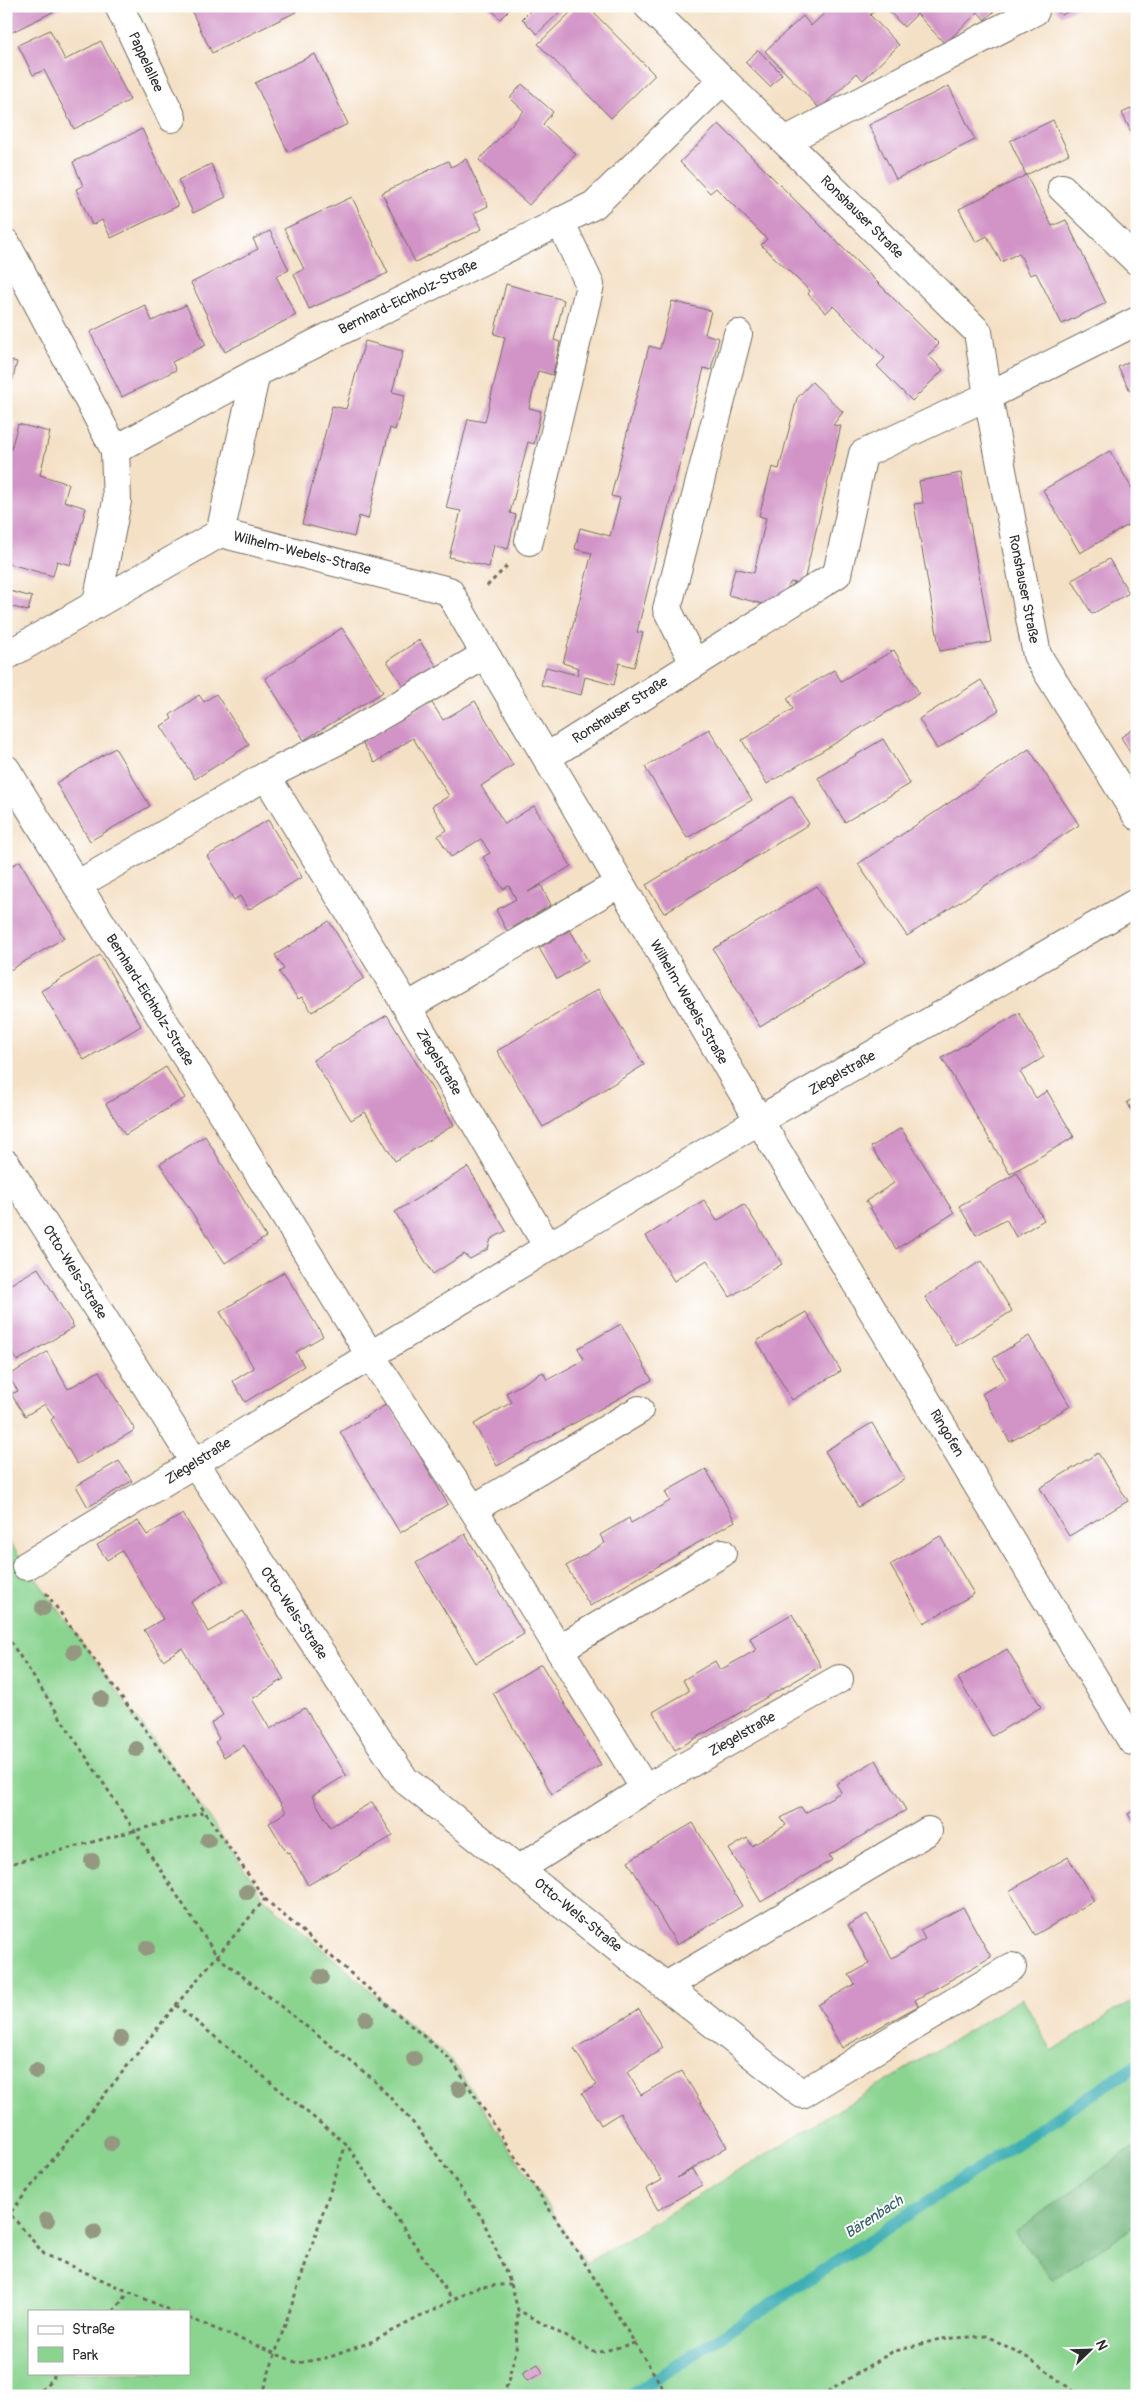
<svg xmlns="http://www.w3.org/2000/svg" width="1143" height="2402" font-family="Pangolin,sans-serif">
<rect width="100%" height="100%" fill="#fff"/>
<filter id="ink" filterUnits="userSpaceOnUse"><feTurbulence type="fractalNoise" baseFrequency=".02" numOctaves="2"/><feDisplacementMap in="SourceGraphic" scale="10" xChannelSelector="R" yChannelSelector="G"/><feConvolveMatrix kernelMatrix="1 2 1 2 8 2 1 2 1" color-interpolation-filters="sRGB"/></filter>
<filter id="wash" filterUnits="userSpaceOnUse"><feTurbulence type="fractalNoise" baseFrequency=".0096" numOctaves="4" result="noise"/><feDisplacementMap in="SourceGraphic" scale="20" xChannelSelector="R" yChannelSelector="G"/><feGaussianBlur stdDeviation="1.12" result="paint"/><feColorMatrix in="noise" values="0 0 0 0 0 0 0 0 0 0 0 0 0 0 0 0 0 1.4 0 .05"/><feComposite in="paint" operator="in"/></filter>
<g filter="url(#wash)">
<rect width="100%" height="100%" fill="#f4e0c5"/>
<path fill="#8ad490" stroke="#5a805e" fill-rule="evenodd" d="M6,1537L205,1812L265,1899L452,2061L586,2264L1022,1998L1052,2051L1137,1997V2144L1015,2232L1053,2279L1137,2225V2396H973L966,2391L963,2396H6ZM29,2311H189V2373H29Z"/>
<path fill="#6fb67a" stroke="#4d7052" d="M1137,2144V2225L1053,2279L1015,2232Z"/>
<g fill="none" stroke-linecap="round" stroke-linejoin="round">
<path stroke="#3caeb4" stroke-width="12" d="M630,2396L1137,2065"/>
</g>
<g id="blocks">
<g fill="#d294c7">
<path d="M6,6H65L6,35Z"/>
<path d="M189,6H293L296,12L212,53Z"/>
<path d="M488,6H513L500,19Z"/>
<path d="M535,6H566L537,34L522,19Z"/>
<path d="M577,6H587L655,75L611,118L538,44Z"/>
<path d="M832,6H880L870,15L899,45L863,80L857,73L820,109L765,51L803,16L811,26Z"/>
<path d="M884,6H999L985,20L978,12L945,44L917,14L904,27Z"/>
<path d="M1053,6H1082L1061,15Z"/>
<path d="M50,30L65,60L101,41L130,100L74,129L44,70L33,75L18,45Z"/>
<path d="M758,50L782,74L770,87L745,62Z"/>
<path d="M315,54L348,124L288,152L255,83Z"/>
<path d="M522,84L553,112L543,124L576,154L529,205L479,160L524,111L510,98Z"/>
<path d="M949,86L975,140L896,179L869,125Z"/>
<path d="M1137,106V144L1122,113Z"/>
<path d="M1053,120L1069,154L1026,175L1052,226L1066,220L1106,303L1062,324L1036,273L1030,275L1019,253L1001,262L987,236L976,242L959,209L1026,175L1010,141Z"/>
<path d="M719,124L939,344L928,355L943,370L912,401L877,366L885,358L833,306L826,313L808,294L810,291L761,245L767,239L716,188L710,193L680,162Z"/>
<path d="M142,129L178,206L111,238L102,220L92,225L76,189L83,186L73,162Z"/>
<path d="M466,159L488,206L474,213L482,229L415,262L382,193L448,161L451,167Z"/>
<path d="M211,164L226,197L193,213L178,180Z"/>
<path d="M352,197L388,273L309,309L294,274L304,269L284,229Z"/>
<path d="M270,231L289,270L276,276L296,315L225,352L191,283L258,249L253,239Z"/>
<path d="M506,284L564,300L554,340L560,342L553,375L538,371L534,387L529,408L541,411L534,444L528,442L510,513L516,515L508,549L494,545L489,567L449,557L461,511L446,508L468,419L485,422L505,337L494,334Z"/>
<path d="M672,301L711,311L705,334L719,338L711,370L704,368L637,632L643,633L634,667L619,663L614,685L585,677L581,695L541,685L546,667L577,675L579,668L563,663L592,553L575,549L580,528L610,536L620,498L611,496L649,346L660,349Z"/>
<path d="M145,305L152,321L186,305L206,345L172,362L176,370L122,397L90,332Z"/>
<path d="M365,341L403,351L392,392L405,395L395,430L390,428L368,519L359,516L354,537L302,524L332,406L346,409Z"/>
<path d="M1137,358V387L1130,391L1118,367Z"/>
<path d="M6,359L17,362L7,402H6Z"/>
<path d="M812,382L843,412L833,425L841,426L803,585L791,582L774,607L728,595L735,568L754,573L766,518L759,516L772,467L779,469L797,398Z"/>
<path d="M18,424L50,432L40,475L69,484L64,501L86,508L70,565L57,561L53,576L6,563V467Z"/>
<path d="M1110,451L1137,497V520L1080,553L1043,490Z"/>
<path d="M961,473L991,642L940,651L914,504L923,503L919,481Z"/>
<path d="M1109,559L1129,593L1092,614L1072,580Z"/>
<path d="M6,590L32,597L28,611L6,605Z"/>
<path d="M342,628L383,692L304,740L265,678Z"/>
<path d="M419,640L440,671L408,693L387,661Z"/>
<path d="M894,650L919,693L767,784L742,740L793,709L787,698L834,670L841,681Z"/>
<path d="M981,680L999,710L937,749L919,719Z"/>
<path d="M216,694L249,745L195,779L161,726L172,719L170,715L199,695L204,702Z"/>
<path d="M430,700L443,720L475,701L513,765L481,786L505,824L534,806L571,866L528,892L541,885L551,905L507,931L496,910L516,899L509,886L503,889L483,857L490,853L481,839L451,857L438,836L447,830L432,806L449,796L413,738L375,763L362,742Z"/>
<path d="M1137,727V764L1121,737Z"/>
<path d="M709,729L752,800L687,838L645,767Z"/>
<path d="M883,739L910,784L845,822L818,778Z"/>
<path d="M115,748L150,806L90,841L56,783Z"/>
<path d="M1029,749L1079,825L907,936L858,864Z"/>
<path d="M792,796L809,824L664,913L646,885Z"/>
<path d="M268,820L302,877L248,910L240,896L234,900L207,856Z"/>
<path d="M20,861L64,938L10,970L6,964V869Z"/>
<path d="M817,886L865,964L760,1027L713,949Z"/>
<path d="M329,921L364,978L312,1012L302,997L298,999L279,972L284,969L275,955Z"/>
<path d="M570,930L588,961L557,979L539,948Z"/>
<path d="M100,955L141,1026L84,1060L41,991Z"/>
<path d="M598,989L644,1065L543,1127L497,1051Z"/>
<path d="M1019,1013L1044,1057L1020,1072L1036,1098L1047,1091L1074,1137L1010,1174L942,1058Z"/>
<path d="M387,1015L454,1125L395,1161L365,1112L351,1120L313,1060Z"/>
<path d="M166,1067L185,1098L125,1135L106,1104Z"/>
<path d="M1137,1097V1120L1127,1102Z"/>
<path d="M901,1128L954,1213L896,1249L866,1201L894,1183L871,1147Z"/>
<path d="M205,1136L266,1237L225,1263L160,1164Z"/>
<path d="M468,1167L506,1231L491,1239L488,1249L470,1259L464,1254L433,1274L395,1212Z"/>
<path d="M1017,1173L1044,1220L1016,1237L1006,1219L976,1235L959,1206Z"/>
<path d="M704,1200L717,1221L744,1204L782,1264L730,1297L707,1260L674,1281L646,1236Z"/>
<path d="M981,1261L1012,1311L956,1346L925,1297Z"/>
<path d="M38,1268L74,1327L17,1361L6,1344V1287Z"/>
<path d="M284,1272L323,1336L296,1352L304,1366L245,1402L233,1381L254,1368L220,1312Z"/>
<path d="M806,1312L841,1371L792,1400L757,1341Z"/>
<path d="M621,1324L652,1380L497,1466L474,1424L512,1402L506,1393L543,1372L547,1380L584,1360L578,1348Z"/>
<path d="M1029,1336L1070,1406L1010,1442L982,1394L1006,1379L993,1358Z"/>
<path d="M47,1352L68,1389L99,1371L135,1430L77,1464L51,1420L54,1417L45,1404L25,1416L11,1394L18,1391L8,1376Z"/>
<path d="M389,1403L448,1504L400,1533L340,1432Z"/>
<path d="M872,1423L905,1479L858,1507L825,1451Z"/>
<path d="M1098,1453L1128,1501L1069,1536L1040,1488Z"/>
<path d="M119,1461L132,1481L88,1507L76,1486Z"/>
<path d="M706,1469L735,1521L590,1606L566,1566L605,1543L600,1535L629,1518L631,1523L670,1501L665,1492Z"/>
<path d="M183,1514L224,1581L191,1602L208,1632L243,1611L284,1679L252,1699L270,1729L305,1708L346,1775L312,1796L330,1827L372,1802L393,1836L308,1885L289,1852L287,1853L269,1823L286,1812L265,1778L244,1745L224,1757L215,1742L219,1739L211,1723L223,1715L182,1648L163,1660L144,1630L163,1619L122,1551L107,1560L97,1545L138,1521L147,1535Z"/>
<path d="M465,1534L524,1634L476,1663L416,1563Z"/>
<path d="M940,1536L974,1594L924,1623L890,1565Z"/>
<path d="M792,1614L821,1666L675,1750L653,1712L689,1691L683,1680L715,1661L720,1670L756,1650L750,1638Z"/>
<path d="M1007,1649L1041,1707L992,1736L958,1678Z"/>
<path d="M541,1664L601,1765L552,1794L493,1693Z"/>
<path d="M876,1760L906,1810L829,1855L832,1860L761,1902L729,1849L747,1838L752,1846L786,1825L781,1818L801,1807L805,1813L841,1792L836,1784Z"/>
<path d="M1137,1809V1828L1128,1814Z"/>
<path d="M693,1823L742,1906L677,1945L628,1861Z"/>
<path d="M1068,1857L1094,1901L1035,1935L1009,1891Z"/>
<path d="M963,1907L991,1957L915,2000L918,2006L842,2048L818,2005L855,1984L849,1975L869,1964L848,1925L867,1914L892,1958L925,1939L920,1930Z"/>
<path d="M639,2009L663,2048L627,2072L641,2095L682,2071L727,2147L677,2178L693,2169L702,2185L658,2210L646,2189L662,2180L620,2113L601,2125L582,2093L597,2085L574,2049Z"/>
<path d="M538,2364L543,2373L527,2381L522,2373Z"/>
</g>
</g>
</g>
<g filter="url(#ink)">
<use href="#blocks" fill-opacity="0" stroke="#716a61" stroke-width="1"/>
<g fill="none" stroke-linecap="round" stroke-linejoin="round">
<g stroke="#716a61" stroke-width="30">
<g id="minor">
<path d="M119,6L172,118"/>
<path d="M648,6L978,332L988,396L1037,655L1137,816"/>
<path d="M785,141L1035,11"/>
<path d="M1062,188L1137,261"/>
<path d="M6,243L115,450L117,501L97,603"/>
<path d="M115,450L256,373"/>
<path d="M220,533L256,373L594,205L723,80"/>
<path d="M529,541L590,285L560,221"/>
<path d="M485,655L335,742L266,776L77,885L223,1115L370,1355L473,1509L645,1789L519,1869"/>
<path d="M6,656L220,533L449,591C496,675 547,757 595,840C770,1143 951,1441 1132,1741L1137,1738"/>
<path d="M694,663L667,609L738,334"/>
<path d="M547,757L837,574L863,454L988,396L1137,321"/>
<path d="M6,769L77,885"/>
<path d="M266,776L407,1007L548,1247"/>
<path d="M407,1007L620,883"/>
<path d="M6,1164L195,1463L405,1780L802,2094L1012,1967"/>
<path d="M473,1509L639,1410"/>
<path d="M26,1566L548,1247L758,1121L1137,902"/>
<path d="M559,1649L722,1553"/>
<path d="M645,1789L839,1679"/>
<path d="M666,1986L928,1831"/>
</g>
</g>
<g stroke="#716a61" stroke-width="3" stroke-dasharray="4 4" stroke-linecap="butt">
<path d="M487,586L507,566"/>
<path d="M46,1593L205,1812L265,1899L452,2061L586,2265L668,2396"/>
<path d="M6,1635L217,1956L373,2079L416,2126L482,2218L511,2284L518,2310L596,2353L635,2343"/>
<path d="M6,1865L205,1812"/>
<path d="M176,2005L346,2144L452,2299"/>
<path d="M6,2209L44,2254L172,2311"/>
<path d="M6,2218L176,2005L265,1899"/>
<path d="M113,2311L129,2293"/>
<path d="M189,2318L298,2363L330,2357L371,2342L478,2287L511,2284"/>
<path d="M36,2396L57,2373"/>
<path d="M261,2396L346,2144"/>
<path d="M504,2396L516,2351L518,2310"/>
<path d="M821,2396L892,2352L940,2339L987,2336L1030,2359L1080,2396"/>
</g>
<use href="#minor" stroke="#fff" stroke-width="28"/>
</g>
<g fill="#959881">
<circle cx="43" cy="1608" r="8"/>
<circle cx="74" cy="1652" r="8"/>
<circle cx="101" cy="1699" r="8"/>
<circle cx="136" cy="1749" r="8"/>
<circle cx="208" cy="1840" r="8"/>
<circle cx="92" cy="1861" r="8"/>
<circle cx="247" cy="1892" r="8"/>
<circle cx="147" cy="1948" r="8"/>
<circle cx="321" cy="1977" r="8"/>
<circle cx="366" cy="2019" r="8"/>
<circle cx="121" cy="2038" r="8"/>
<circle cx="414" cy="2059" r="8"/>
<circle cx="36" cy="2071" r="8"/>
<circle cx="459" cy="2089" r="8"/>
<circle cx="111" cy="2143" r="8"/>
<circle cx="47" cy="2220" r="8"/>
<circle cx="94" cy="2232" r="8"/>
</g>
</g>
<g text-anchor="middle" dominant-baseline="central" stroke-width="4" stroke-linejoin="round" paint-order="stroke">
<g font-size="14" fill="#2b2b2b" stroke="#fff">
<text transform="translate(146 62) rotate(65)">Pappelallee</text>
<text transform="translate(862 217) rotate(45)">Ronshauser Straße</text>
<text transform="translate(408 297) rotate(-26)">Bernhard-Eichholz-Straße</text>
<text transform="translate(302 553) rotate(14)">Wilhelm-Webels-Straße</text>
<text transform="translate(1024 589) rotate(79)">Ronshauser Straße</text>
<text transform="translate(620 710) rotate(-33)">Ronshauser Straße</text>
<text transform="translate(150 1000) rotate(58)">Bernhard-Eichholz-Straße</text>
<text transform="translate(689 1002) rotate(60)">Wilhelm-Webels-Straße</text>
<text transform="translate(439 1062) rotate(59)">Ziegelstraße</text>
<text transform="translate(842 1073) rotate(-30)">Ziegelstraße</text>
<text transform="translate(75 1272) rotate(58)">Otto-Wels-Straße</text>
<text transform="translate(947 1433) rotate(59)">Ringofen</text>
<text transform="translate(198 1461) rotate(-32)">Ziegelstraße</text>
<text transform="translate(294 1613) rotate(56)">Otto-Wels-Straße</text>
<text transform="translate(742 1734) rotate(-30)">Ziegelstraße</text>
<text transform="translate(578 1915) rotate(39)">Otto-Wels-Straße</text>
</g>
<g font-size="15" font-style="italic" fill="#325f62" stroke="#fff">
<text transform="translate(874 2217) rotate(-33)">Bärenbach</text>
</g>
</g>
<rect width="1143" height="2402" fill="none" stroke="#fff" stroke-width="25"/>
<rect x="28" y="2310" width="162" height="65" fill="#ffffff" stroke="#aaaaaa"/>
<rect x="38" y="2326" width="25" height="8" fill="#ffffff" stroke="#aaaaaa"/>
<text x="72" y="2334" font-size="15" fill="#2b2b2b">Straße</text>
<rect x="38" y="2347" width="25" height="15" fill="#8ad490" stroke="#aaaaaa"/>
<text x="72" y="2360" font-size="15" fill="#2b2b2b">Park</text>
<g transform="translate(1090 2350) rotate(67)" stroke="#ffffff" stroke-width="4" paint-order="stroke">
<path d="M0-4L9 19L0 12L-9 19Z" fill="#2b2b2b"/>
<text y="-8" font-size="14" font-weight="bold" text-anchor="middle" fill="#2b2b2b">N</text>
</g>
</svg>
